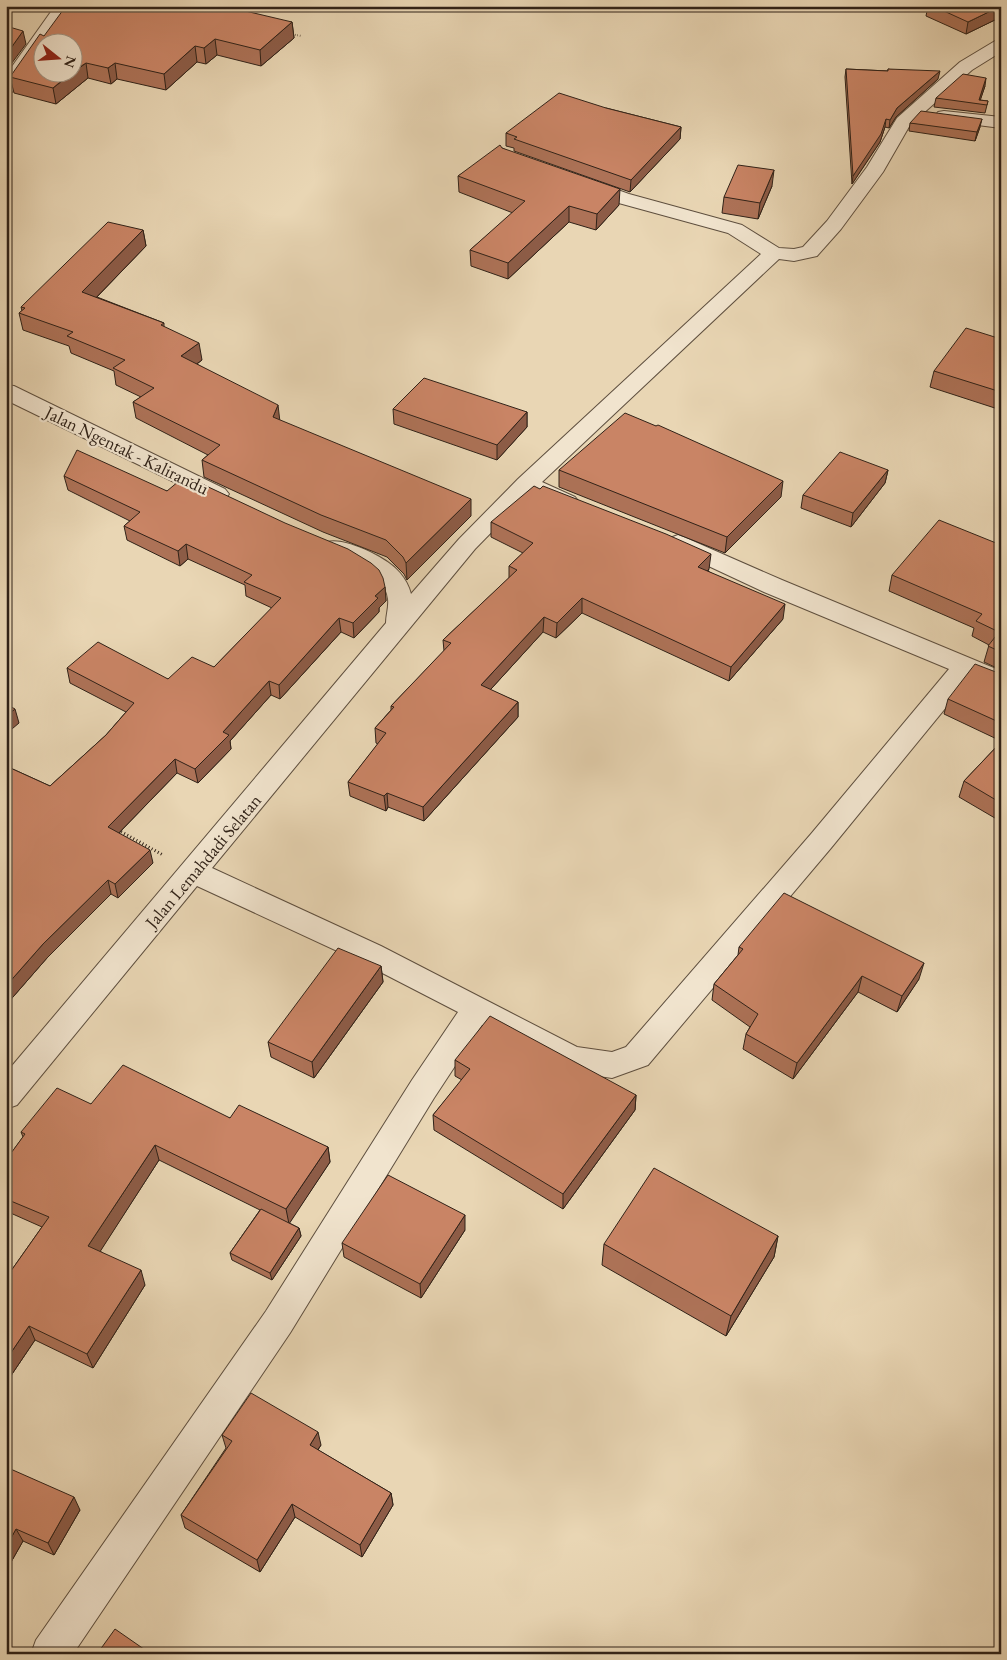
<svg xmlns="http://www.w3.org/2000/svg" width="1007" height="1660" font-family="'EB Garamond',serif">
<rect width="100%" height="100%" fill="#e9d6b4"/>
<filter id="stains"><feTurbulence type="fractalNoise" baseFrequency=".004" numOctaves="4"/><feColorMatrix values="0 0 0 0 .2 0 0 0 0 .09 0 0 0 0 .02 0 0 0 .5 -.17"/></filter>
<radialGradient id="worn" r=".72"><stop offset=".6" stop-color="#630" stop-opacity="0"/><stop offset="1" stop-color="#630" stop-opacity=".3"/></radialGradient>
<g fill="none" stroke-linecap="round" stroke-linejoin="round">
<g stroke="#5e4f3f" stroke-width="2">
<g id="minor">
<path d="M55,6H72L47,42H42V49L12,92L6,93V75Z"/>
<path d="M1001,40V52L972,70L910,125L883,172L841,229L817,256L794,261L779,259L542,482L575,497L579,502L575,507C559,511 544,501 529,494L475,549L212,868L381,946L577,1047L612,1052L626,1047L811,834L949,669L764,592L670,548L666,543L670,538L678,535L686,538L782,580L1001,671V691L970,678L831,848L648,1065L612,1078L572,1072L561,1068L482,1025L434,1098L290,1333L73,1654H31L36,1640L266,1311L412,1080L458,1012L361,962L197,886L17,1105L6,1109V1073L386,623C386,615 389,607 388,599C385,571 349,562 327,554L323,548L327,542C345,537 388,558 400,573C405,579 409,586 411,594L459,539L518,479L761,254L728,233L615,202L576,188L573,184L576,180L583,178L590,180L629,194L742,225L779,248L794,249L803,247L827,221L867,167L897,118L960,62L995,41Z"/>
<path d="M944,111L1001,117V128L938,120L935,116L938,112Z"/>
<path d="M6,385L14,386L225,489L229,494L225,499L217,501L209,499L6,400Z"/>
</g>
</g>
<path stroke="#302218" stroke-width="2" stroke-dasharray="0.5 2" stroke-linecap="butt" d="M290,34L302,36"/>
<path stroke="#302218" stroke-width="3" stroke-dasharray="1 2.5" stroke-linecap="butt" d="M118,830L163,855"/>
<use href="#minor" fill="#f1e4ce" fill-rule="evenodd"/>
</g>
<g fill="#ad7257" stroke="#302218">
<path d="M928,6H1001V17L966,34L926,16Z"/>
<path d="M292,22L294,38L261,66L217,55L206,64L197,62L166,90L117,79L111,84L88,78L56,104L14,93L10,77L44,36Z"/>
<path d="M846,69L888,71V69L938,79L896,117L889,128L885,127L880,142L852,184L845,77Z"/>
<path d="M985,86L980,100L988,101L985,113L934,107L936,98Z"/>
<path d="M606,108L681,127L680,139L630,192L514,151V148L506,146V133Z"/>
<path d="M910,123L980,127L975,141L909,131Z"/>
<path d="M502,148L619,205L596,230L569,222L508,279L471,266L470,250L513,213L459,192L458,176Z"/>
<path d="M772,186L758,219L722,213L724,197Z"/>
<path d="M143,230L146,246L97,297L164,323V327L202,360L197,364L279,420L471,516L407,580L404,574L387,557L323,532L204,477L202,460L208,455L136,418L133,402L141,397L116,385L114,371L71,353L69,346L23,330L19,313L22,311L21,307Z"/>
<path d="M1001,339V410L930,387L934,371Z"/>
<path d="M393,409L527,412V427L497,460L394,424Z"/>
<path d="M656,426L781,497L725,553L559,487V470Z"/>
<path d="M888,470L885,483L851,527L801,508L803,495Z"/>
<path d="M64,476L167,491L385,587L386,601L379,608V612L354,638L341,632L280,699L271,695L230,741L231,749L198,783L177,773L119,833L153,863L118,898L111,894L47,958L6,1005V766L50,786L106,735L126,712L70,683L67,668L168,679L214,667L272,608L246,596L245,585L188,559L180,566L127,540L124,526L130,521L68,490Z"/>
<path d="M491,522L709,569L708,571L783,619L729,681L582,613L556,638L543,632L490,690L518,702V717L424,821L388,807L386,811L350,796L348,782L378,744L376,743L375,728L391,710V706L444,651L443,640L509,578V566L523,553L491,537Z"/>
<path d="M1001,545V670L984,662L989,645L972,636L974,628L889,591L892,575Z"/>
<path d="M1001,674V741L944,714L948,699Z"/>
<path d="M1001,742V820L1000,821L959,797L964,781Z"/>
<path d="M739,947L919,979L897,1012L858,992L793,1079L743,1049L746,1034L750,1027L712,1000L714,984L738,955Z"/>
<path d="M381,966L383,982L314,1078L271,1057L268,1042Z"/>
<path d="M455,1060L636,1095L635,1110L563,1209L434,1130L433,1115L462,1080L455,1076Z"/>
<path d="M91,1104L230,1118L328,1147L330,1162L289,1223L299,1228L301,1236L272,1280L232,1260L230,1253L260,1210L159,1160L100,1251L145,1285L93,1368L35,1340L6,1383V1278L42,1227L6,1211V1160L23,1137L21,1132Z"/>
<path d="M465,1230L421,1298L344,1257L342,1243Z"/>
<path d="M778,1236L774,1257L726,1336L602,1265L604,1244Z"/>
<path d="M222,1435L321,1445L318,1450L391,1493L393,1505L362,1557L295,1517L260,1572L185,1528L181,1515L226,1448Z"/>
<path d="M6,1467L80,1510L54,1555L23,1541L6,1571Z"/>
</g>
<g fill="#8d5c47" stroke="#302218">
<path d="M1001,6V17L966,34L968,22Z"/>
<path d="M292,22L294,38L261,66L260,50Z"/>
<path d="M23,31L26,44L6,71V55Z"/>
<path d="M215,39L217,55L206,64L204,48Z"/>
<path d="M195,46L197,62L166,90L164,74Z"/>
<path d="M86,63L88,78L56,104L53,88Z"/>
<path d="M115,63L117,79L111,84L108,68Z"/>
<path d="M940,71L938,79L896,117L889,128L890,120L897,108Z"/>
<path d="M986,78L985,86L979,104V100Z"/>
<path d="M886,119L885,127L880,142L852,184L853,176Z"/>
<path d="M982,119L980,127L975,141L977,132Z"/>
<path d="M681,127L680,139L630,192L631,180Z"/>
<path d="M774,170L772,186L758,219L760,203Z"/>
<path d="M620,189L619,205L596,230L597,214Z"/>
<path d="M569,206V222L508,279V263Z"/>
<path d="M143,230L146,246L86,308L82,292Z"/>
<path d="M199,343L202,360L184,373L181,356Z"/>
<path d="M278,405L280,422L273,417Z"/>
<path d="M527,412V427L497,460V445Z"/>
<path d="M888,470L885,483L851,527L853,513Z"/>
<path d="M783,481L781,497L725,553L727,537Z"/>
<path d="M471,499V516L407,580L406,563Z"/>
<path d="M186,544L188,559L180,566L178,551Z"/>
<path d="M711,554L709,569L697,582L698,567Z"/>
<path d="M385,587L386,601L379,608V612L354,638L353,623L375,596Z"/>
<path d="M582,598V613L556,638L557,623Z"/>
<path d="M785,604L783,619L729,681L731,667Z"/>
<path d="M544,617L543,632L481,700V685Z"/>
<path d="M339,618L341,632L280,699L279,685Z"/>
<path d="M269,681L271,695L230,741L231,749L198,783L195,769L223,732Z"/>
<path d="M518,702V717L424,821L423,807Z"/>
<path d="M15,709L19,723L6,734V716Z"/>
<path d="M175,759L177,773L111,841L108,827Z"/>
<path d="M387,793L388,807L386,811L384,796Z"/>
<path d="M150,850L153,863L118,898L115,884Z"/>
<path d="M108,880L111,894L47,958L6,1005V986L43,944Z"/>
<path d="M924,963L919,979L897,1012L902,996Z"/>
<path d="M381,966L383,982L314,1078L312,1062Z"/>
<path d="M862,976L858,992L793,1079L797,1063Z"/>
<path d="M636,1095L635,1110L563,1209V1194Z"/>
<path d="M155,1145L159,1160L94,1261L88,1246Z"/>
<path d="M328,1147L330,1162L289,1224L286,1209Z"/>
<path d="M465,1215V1230L421,1298L420,1284Z"/>
<path d="M299,1228L301,1236L272,1280L270,1273Z"/>
<path d="M778,1236L774,1257L726,1336L731,1316Z"/>
<path d="M141,1270L145,1285L93,1368L87,1354Z"/>
<path d="M29,1326L35,1340L6,1383V1360Z"/>
<path d="M318,1432L321,1445L312,1458L310,1445Z"/>
<path d="M391,1493L393,1505L362,1557L360,1545Z"/>
<path d="M74,1497L80,1510L54,1555L48,1543Z"/>
<path d="M292,1504L295,1517L260,1572L257,1560Z"/>
<path d="M16,1529L23,1541L6,1571V1547Z"/>
</g>
<g fill="#c98465" stroke="#302218">
<path d="M66,6H224L292,22L260,50L215,39L204,48L195,46L164,74L115,63L108,68L86,63L72,72V42H42V72H72L53,88L10,77L40,34L44,36Z"/>
<path d="M933,6H1001L968,22Z"/>
<path d="M6,26L23,31L6,55Z"/>
<path d="M846,69L888,71V69L940,71L897,108L890,120L886,119L881,134L853,176Z"/>
<path d="M963,74L986,78L979,100L988,101L987,105L936,98Z"/>
<path d="M559,93L606,108L681,127L631,180L514,139L517,137L506,133Z"/>
<path d="M921,111L982,119L977,132L910,123Z"/>
<path d="M500,145L502,148L620,189L597,214L569,206L508,263L470,250L525,201L458,176Z"/>
<path d="M738,165L774,170L760,203L724,197Z"/>
<path d="M108,222L143,230L82,292L164,323L161,325L199,343L181,356L278,405L273,417L471,499L406,563L403,557L386,540L321,515L202,460L220,445L133,402L154,388L113,368L125,360L67,336L73,332L19,313L25,308L21,307Z"/>
<path d="M966,328L1001,339V392L934,371Z"/>
<path d="M424,378L527,412L497,445L393,409Z"/>
<path d="M625,413L656,426L658,425L783,481L727,537L559,470Z"/>
<path d="M77,450L167,491L185,476L285,523L348,549L371,563L379,570L383,578L385,587L375,596L378,598L353,623L339,618L279,685L269,681L223,732L229,735L195,769L175,759L108,827L150,850L115,884L108,880L43,944L6,986V766L50,786L106,735L134,703L67,668L98,642L168,679L192,657L214,667L281,598L244,582L252,575L186,544L178,551L124,526L140,512L64,476Z"/>
<path d="M840,452L888,470L853,513L803,495Z"/>
<path d="M534,486L540,489L543,486L666,534L711,554L698,567L785,604L731,667L582,598L557,623L544,617L481,685L518,702L423,807L387,793L384,796L348,782L386,733L375,728L394,707L391,706L451,643L443,640L517,570L509,566L533,543L491,522Z"/>
<path d="M939,520L1001,545V652L988,646L999,632L976,621L982,614L892,575Z"/>
<path d="M975,664L1001,674V723L948,699Z"/>
<path d="M6,704L15,709L6,716Z"/>
<path d="M1001,742V803L964,781Z"/>
<path d="M784,893L924,963L902,996L862,976L797,1063L746,1034L758,1014L714,984L743,949L739,947Z"/>
<path d="M338,948L381,966L312,1062L268,1042Z"/>
<path d="M490,1016L636,1095L563,1194L433,1115L470,1069L455,1060Z"/>
<path d="M123,1065L230,1118L239,1105L328,1147L286,1209L155,1145L88,1246L141,1270L87,1354L29,1326L6,1360V1278L49,1217L6,1199V1160L25,1134L21,1132L57,1088L91,1104Z"/>
<path d="M654,1168L778,1236L731,1316L604,1244Z"/>
<path d="M388,1175L465,1215L420,1284L342,1243Z"/>
<path d="M261,1209L299,1228L270,1273L230,1253Z"/>
<path d="M251,1393L318,1432L310,1445L391,1493L360,1545L292,1504L257,1560L181,1515L232,1441L222,1435Z"/>
<path d="M6,1467L74,1497L48,1543L16,1529L6,1547Z"/>
<path d="M115,1629L151,1654H97Z"/>
</g>
<g text-anchor="middle" dominant-baseline="central" stroke-width="4.5" stroke-linejoin="round" paint-order="stroke">
<g font-size="18" fill="#302218" stroke="#f1e4ce">
<text transform="translate(127 450) rotate(26)">Jalan Ngentak - Kalirandu</text>
<text transform="translate(203 861) rotate(-50)">Jalan Lemahdadi Selatan</text>
</g>
</g>
<rect width="1007" height="1660" fill="none" stroke="#e9d6b4" stroke-width="25"/>
<rect x="8" y="8" width="992" height="1645" fill="none" stroke="#302218" stroke-width="2.5"/>
<rect x="12" y="12" width="982" height="1635" fill="none" stroke="#302218"/>
<g transform="translate(58 58) rotate(107)"><circle r="24" fill="#f1e4ce" stroke="#a49685"/>
<path d="M0-4L9 19L0 12L-9 19Z" fill="#8f2418"/>
<text y="-8" font-size="14" font-weight="bold" text-anchor="middle" fill="#302218">N</text>
</g>
<rect width="100%" height="100%" filter="url(#stains)"/>
<rect width="100%" height="100%" fill="url(#worn)"/>
</svg>
